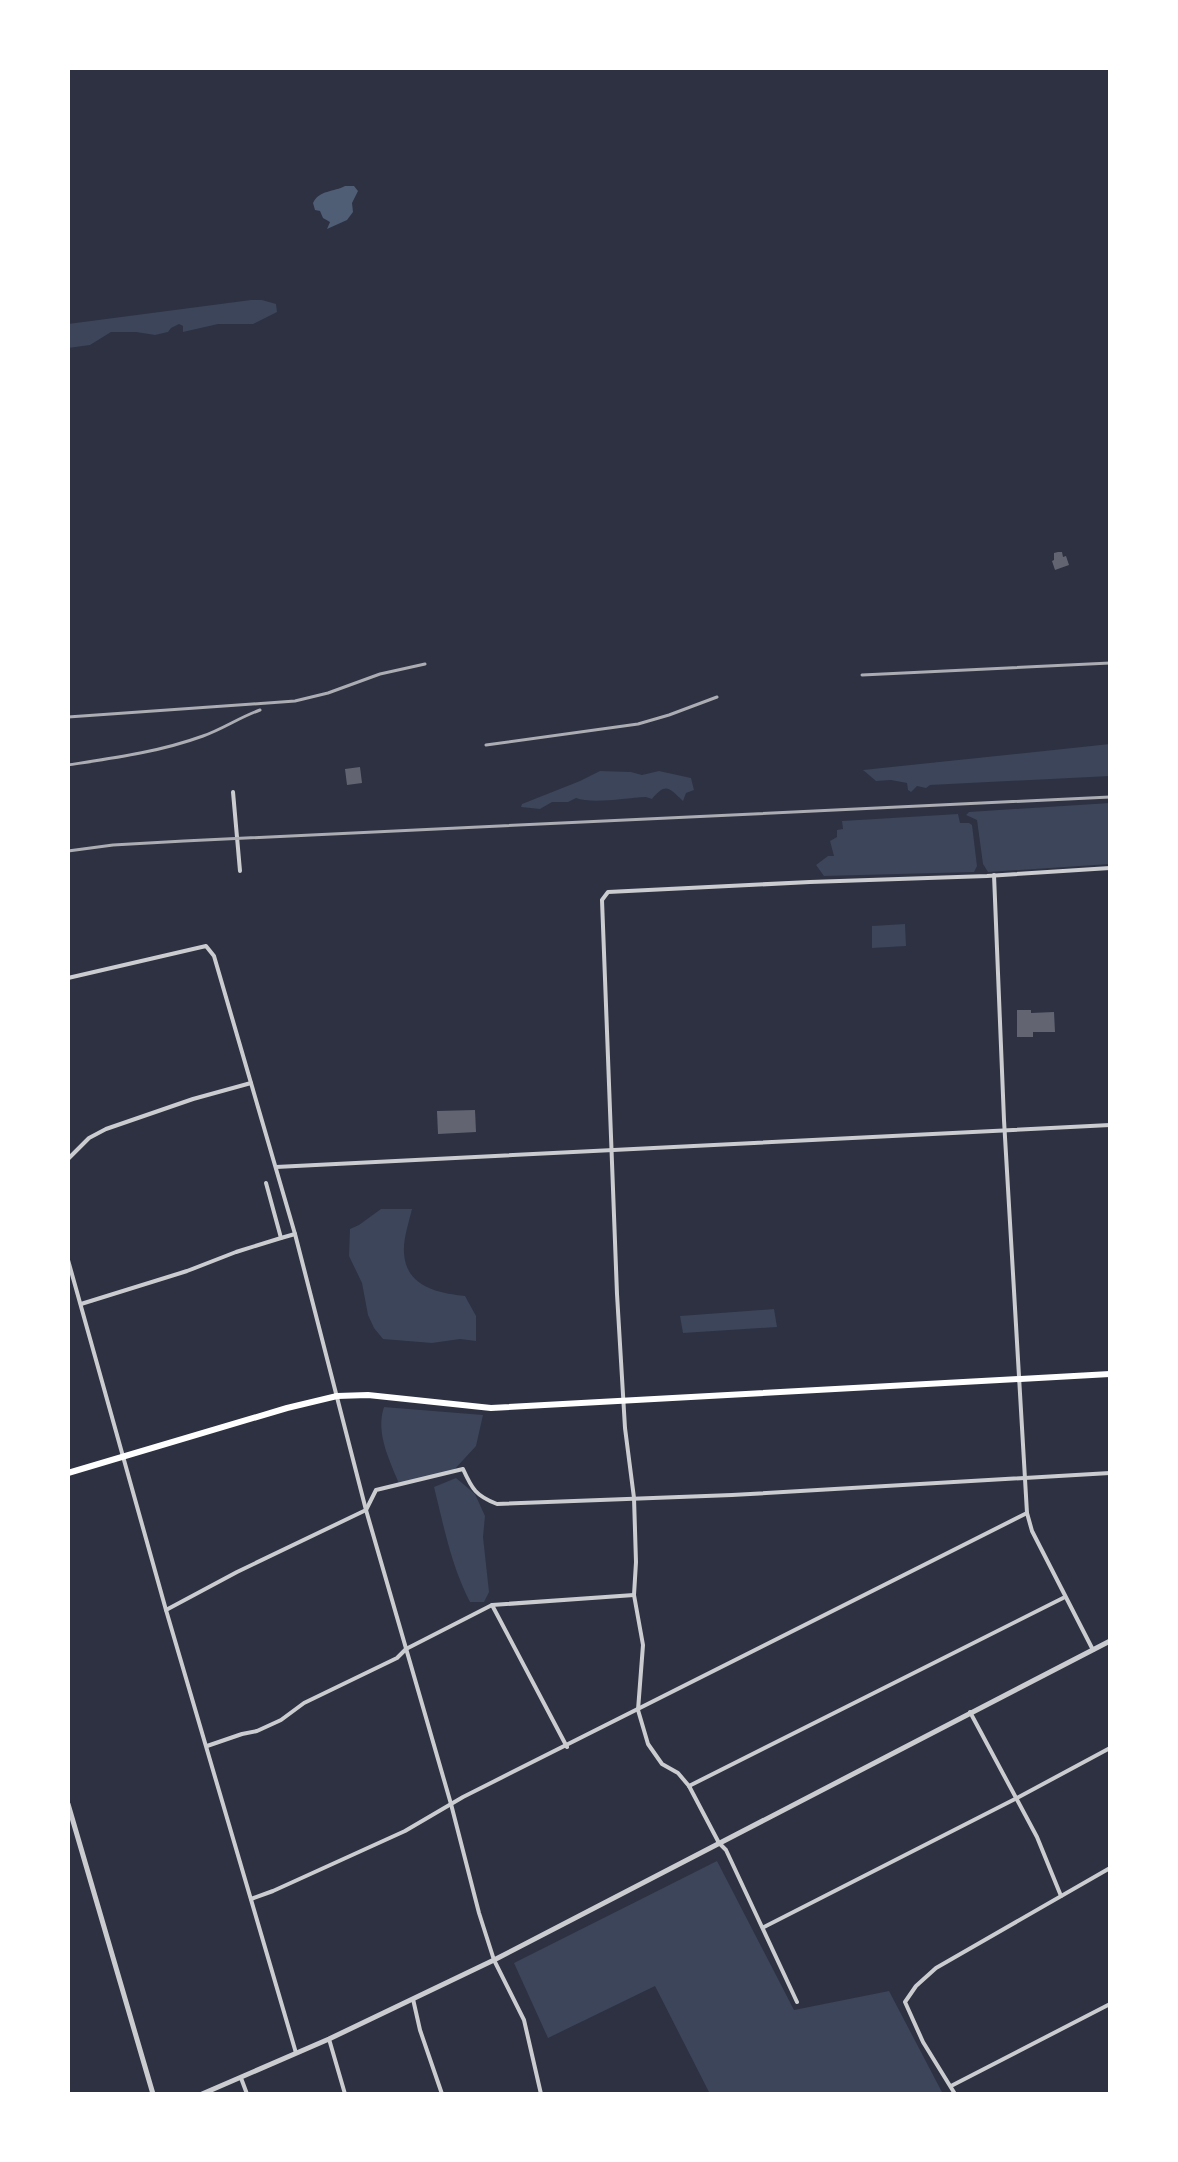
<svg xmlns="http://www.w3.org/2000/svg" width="1178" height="2162" font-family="Commissioner,sans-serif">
<rect width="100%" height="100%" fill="#2d3142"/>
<g fill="#3c4559">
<path d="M251,300H262L276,304L277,312L253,324H218L183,332V326L179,324L171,328L168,332L155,335L136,332H111L90,345L68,348V324Z"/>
<path d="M1110,744V776L930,785L926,788L917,786L911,792L908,790L907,783L891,780L876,781L863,770Z"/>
<path d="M600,771L631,772L642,775L659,771L691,778L694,790L686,793L683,801C669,788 666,782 652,799L646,797C626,798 592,804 576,798L568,802H552L540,809L521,807L522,804L580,781Z"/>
<path d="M1110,803V864L988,872L983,864L977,820L966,815L969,812Z"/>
<path d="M958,814L960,823H969L972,825L977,866L974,872L824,876L816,865L828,856H834L830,841L837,837V830L843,829L842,821Z"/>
<path d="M905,924L906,946L872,948V926Z"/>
<path d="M381,1209H412C409,1222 403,1239 404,1253C406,1287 438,1293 465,1296L476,1316V1341L460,1339L432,1343L383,1339L374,1328L368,1315L362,1283L349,1256L350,1229L359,1225Z"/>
<path d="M774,1309L777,1327L683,1333L680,1316Z"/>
<path d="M384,1407L483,1415L476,1446L453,1471L400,1486C390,1461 375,1433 384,1407Z"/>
<path d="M456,1478L475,1494L485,1516L483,1537L489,1592L484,1602H470C451,1565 444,1527 434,1487Z"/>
<path d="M717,1861L794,2010L889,1991L943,2094H710L655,1986L548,2038L514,1963Z"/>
</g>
<path fill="#4f5d75" d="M345,186H354L358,191L352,203L353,212L347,220L327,229L330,222L323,218L320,211L315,210L313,203C319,190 334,192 345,186Z"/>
<g fill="#626471">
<path d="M1058,552H1062L1063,557L1066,556L1069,565L1055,570L1052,561L1054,560V553Z"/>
<path d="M360,767L362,783L347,785L345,769Z"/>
<path d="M1017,1010H1031V1013L1054,1012L1055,1032H1033V1037H1017Z"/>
<path d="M475,1110L476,1132L438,1134L437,1111Z"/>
</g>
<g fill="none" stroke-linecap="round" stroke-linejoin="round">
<g stroke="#caccd0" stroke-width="4">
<path d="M233,792L240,871"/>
<path d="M994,875L1004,1120L1027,1513L1032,1531L1093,1650"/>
<path d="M68,978L206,946L214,956L295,1234L366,1510L451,1804L479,1913L494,1960L524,2020L541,2094"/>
<path d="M68,1159L89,1138L106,1129L193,1099L251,1083"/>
<path d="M276,1167L1110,1125"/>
<path d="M266,1183L281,1238L295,1234"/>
<path d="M68,1260L166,1610L296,2053"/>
<path d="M81,1304L187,1271L236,1252L281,1238"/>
<path d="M492,1605L567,1747"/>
<path d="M166,1610L237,1572L366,1510L376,1490L463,1469C472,1489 476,1496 497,1504L732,1495L1110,1473"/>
<path d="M970,1712L1037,1837L1061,1896"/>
<path d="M207,1746L242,1734L257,1731L281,1720L304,1703L397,1658L406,1649L492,1605L634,1595"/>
<path d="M689,1786L1065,1597"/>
<path d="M251,1899L273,1891L405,1831L463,1797L1027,1513"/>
<path d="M764,1927L1017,1798L1110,1748"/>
<path d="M413,1999L420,2030L442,2094"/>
<path d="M797,2002L726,1850L719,1843L689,1786L678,1773L662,1764L648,1744L638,1710L643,1645L634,1595L636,1562L634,1498L625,1428L617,1294L602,900L608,892L810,882L987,876L1110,868"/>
<path d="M329,2039L345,2094"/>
<path d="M241,2078L247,2094"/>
<path d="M951,2086L1110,2004"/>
<path d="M955,2094L923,2042L905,2002L916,1986L936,1968L1110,1868"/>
</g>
<g stroke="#caccd0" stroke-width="5">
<path d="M68,1804L153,2094"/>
<path d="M202,2094L329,2039L494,1960L1110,1641"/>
</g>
<path stroke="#fff" stroke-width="6" d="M68,1473L287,1408L337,1396L368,1395L491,1408L1110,1374"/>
<g stroke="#abadb3" stroke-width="3">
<path d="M862,675L1110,663"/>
<path d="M68,717L295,701L328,693L380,674L425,664"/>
<path d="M486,745L638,724L669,715L717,697"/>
<path d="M68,765C114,758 159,752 203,736C223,729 240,717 260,710"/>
<path d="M68,851L113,845L184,841L1110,797"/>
</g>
</g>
<rect width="1178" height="2162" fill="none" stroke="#ffffff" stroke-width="140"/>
</svg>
